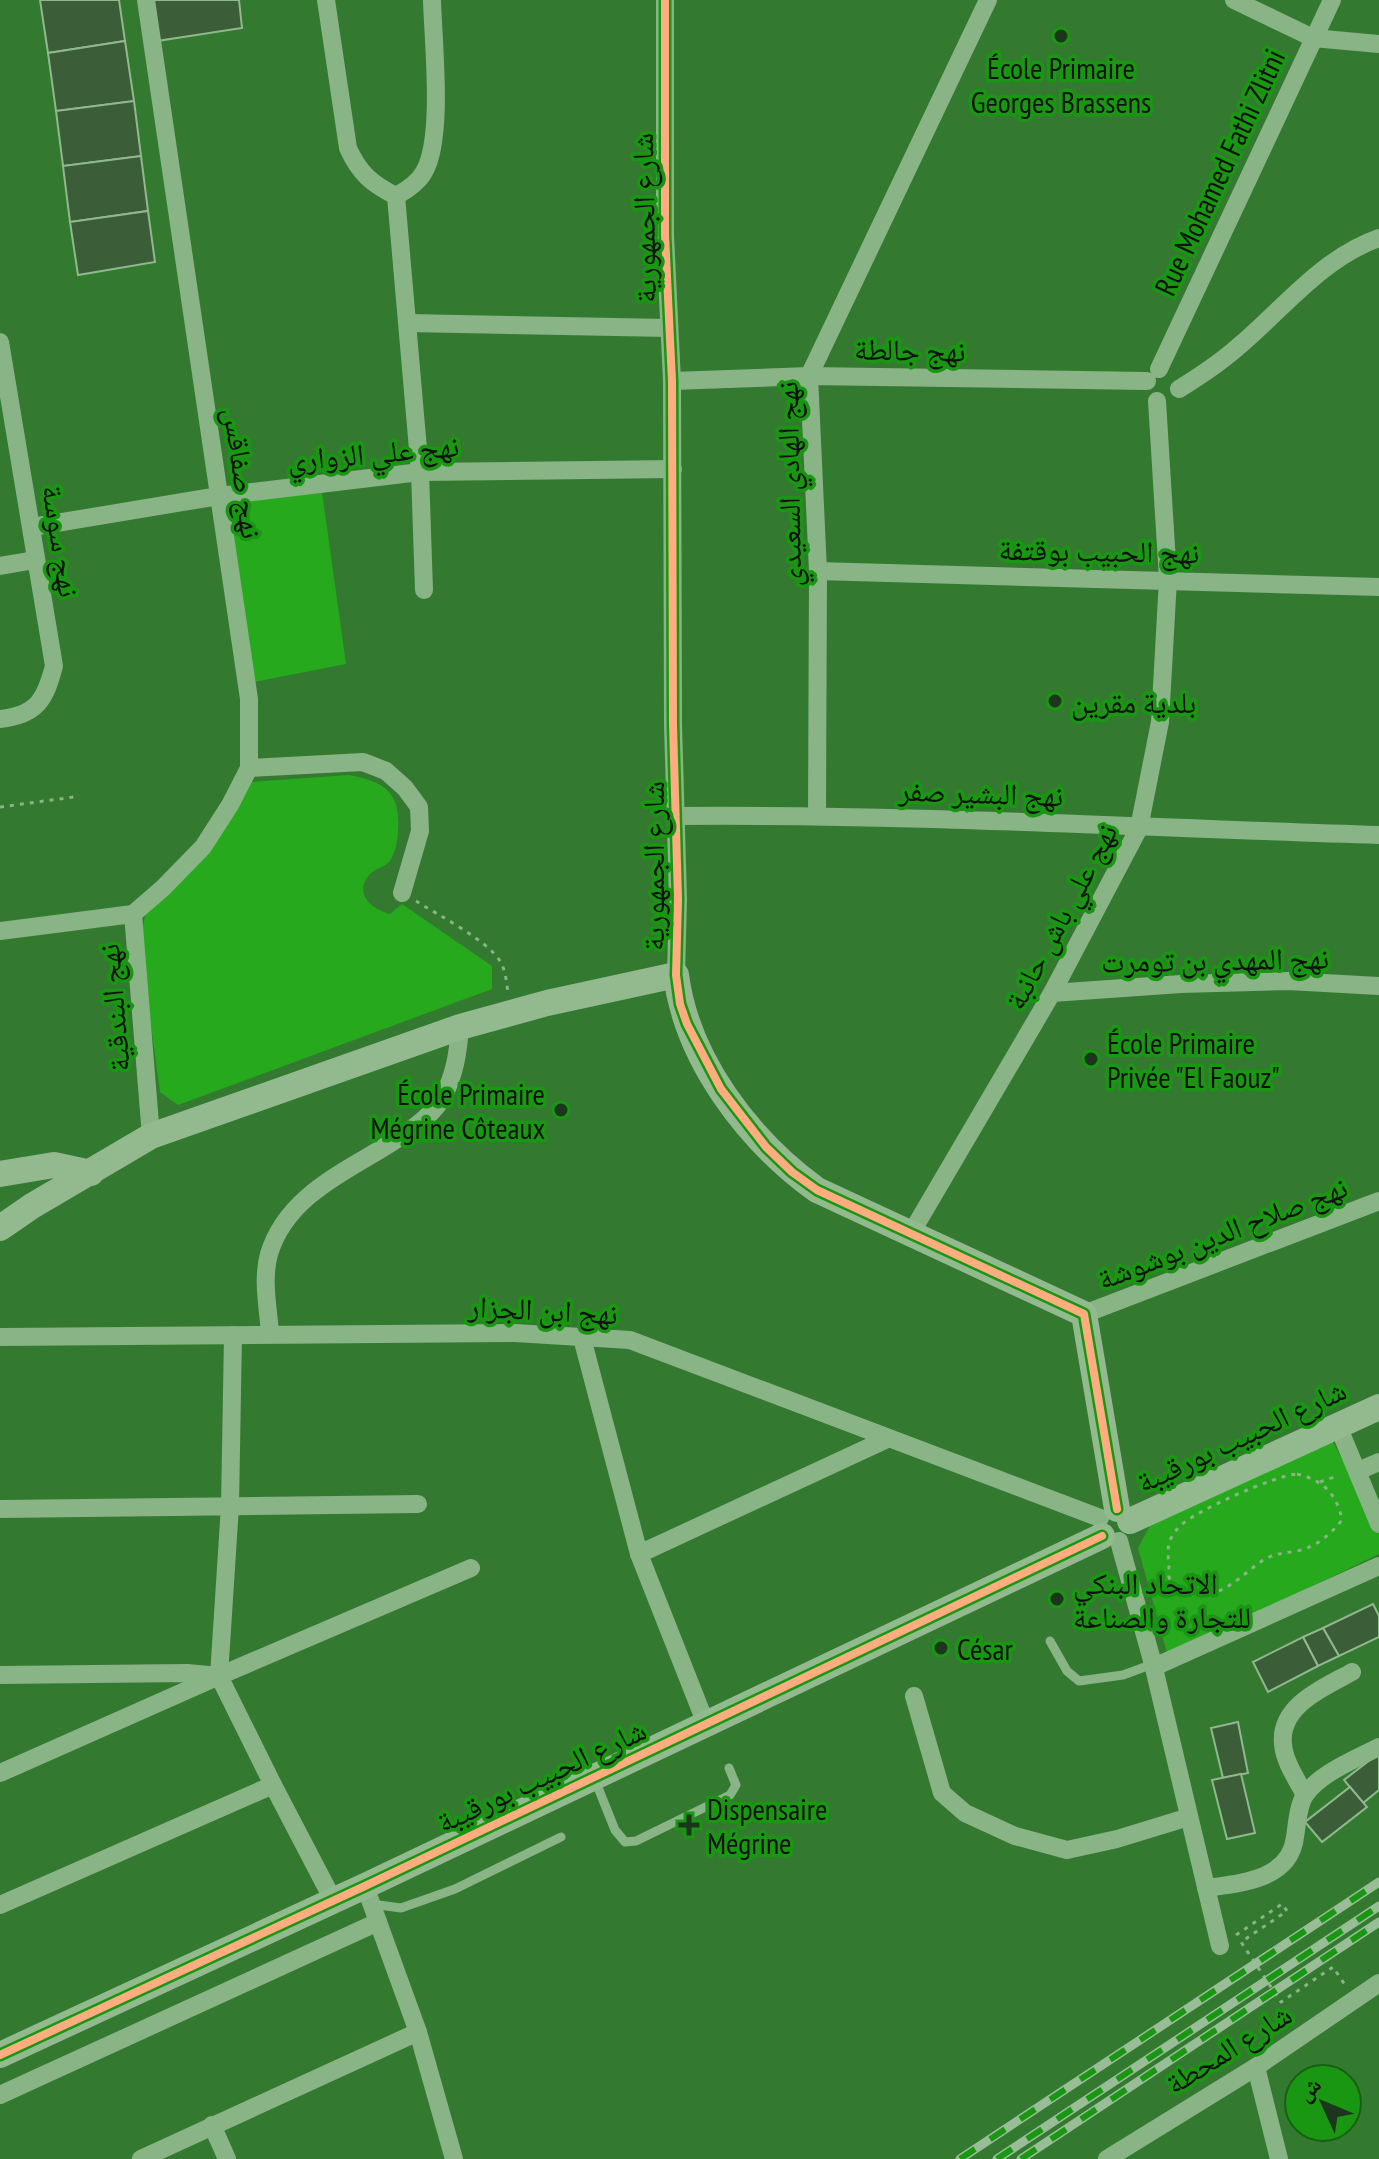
<svg xmlns="http://www.w3.org/2000/svg" width="1379" height="2159" font-family="'PT Sans Narrow','Noto Naskh Arabic',sans-serif">
<rect width="100%" height="100%" fill="#347930"/>
<g fill="#26a91d">
<path d="M322,492L346,664L249,683L225,513L234,502Z"/>
<path d="M348,775C384,781 401,792 398,831C398,840 395,853 390,861C385,867 374,869 369,875C353,894 373,910 390,914L402,904L492,966V989L178,1105L160,1092L140,943L145,915L251,782Z"/>
<path d="M1331,1439L1379,1523V1554L1168,1656L1138,1548L1153,1520Z"/>
</g>
<g fill="#3b5e39" stroke="#90b88e" stroke-width="2">
<path d="M40,0H119L125,41L48,53Z"/>
<path d="M153,0H239L242,28L157,41Z"/>
<path d="M125,41L134,101L56,111L48,53Z"/>
<path d="M134,101L141,156L63,166L56,111Z"/>
<path d="M141,156L148,211L70,222L63,166Z"/>
<path d="M148,211L155,262L78,275L70,222Z"/>
<path d="M1373,1604L1379,1616V1637L1339,1656L1323,1628Z"/>
<path d="M1323,1628L1339,1656L1318,1666L1303,1637Z"/>
<path d="M1303,1637L1318,1666L1268,1692L1253,1662Z"/>
<path d="M1238,1722L1248,1773L1223,1778L1211,1728Z"/>
<path d="M1379,1753V1790L1363,1803L1344,1780Z"/>
<path d="M1241,1774L1255,1833L1227,1839L1212,1780Z"/>
<path d="M1350,1787L1367,1807L1322,1842L1305,1822Z"/>
<path d="M1306,2127H1329L1330,2132L1308,2137Z"/>
</g>
<g fill="none" stroke-linecap="round" stroke-linejoin="round">
<g stroke="#88b486" stroke-width="3" stroke-dasharray="4 6" stroke-linecap="butt">
<path d="M0,807L74,797"/>
<path d="M416,901C438,915 487,940 500,961C506,971 506,981 508,992"/>
<path d="M1297,1474C1323,1480 1337,1494 1342,1520C1330,1535 1316,1547 1297,1551C1286,1553 1277,1553 1267,1558C1249,1568 1236,1585 1216,1592C1200,1598 1174,1597 1169,1577C1168,1573 1169,1569 1169,1565C1167,1549 1167,1539 1180,1526C1195,1511 1276,1475 1297,1474Z"/>
<path d="M1320,1482L1337,1476"/>
<path d="M1236,1935L1282,1904L1287,1911L1241,1942L1281,2002L1333,1967L1345,1985"/>
</g>
<g stroke="#88b486" stroke-width="9">
<path d="M1050,1641L1067,1671L1079,1681L1123,1675L1153,1664"/>
<path d="M595,1780L615,1830L625,1842L636,1841L730,1795L736,1785L729,1768"/>
<path d="M371,1904L401,1908L455,1889L561,1837"/>
</g>
<g stroke="#88b486" stroke-width="18">
<path d="M326,0L348,148C359,173 372,184 396,196"/>
<path d="M665,0V235L672,381L673,724L678,899L676,975"/>
<path d="M1234,0L1313,38L1379,44"/>
<path d="M396,196L420,472L424,590"/>
<path d="M396,196C407,190 418,183 424,172C444,138 433,42 432,0"/>
<path d="M408,323L669,328"/>
<path d="M0,342L54,666C45,700 37,715 0,719"/>
<path d="M1159,369L1332,0"/>
<path d="M672,381L809,376L1147,381"/>
<path d="M1179,389C1200,376 1220,363 1239,346C1284,308 1322,258 1379,238"/>
<path d="M32,527L219,496L420,472L673,469"/>
<path d="M0,566L35,560"/>
<path d="M818,571L1379,587"/>
<path d="M249,768L363,762L386,771L405,788L419,807L420,831L402,893"/>
<path d="M817,814L818,571L809,376L988,0"/>
<path d="M677,816C911,814 1145,828 1379,835"/>
<path d="M133,914L163,888L203,847L230,805L249,768V699L146,0"/>
<path d="M133,914L151,1136"/>
<path d="M0,931L133,914"/>
<path d="M1052,993L1181,984L1288,981L1379,986"/>
<path d="M910,1235L1052,993L1139,828L1160,722L1168,579L1157,401"/>
<path d="M1084,1314L1379,1201"/>
<path d="M270,1333C268,1307 262,1279 269,1254C288,1191 354,1169 403,1135C418,1125 434,1113 443,1097C455,1074 458,1053 460,1027"/>
<path d="M0,1337L515,1333L630,1340L1100,1518"/>
<path d="M582,1338L639,1554L706,1724"/>
<path d="M1338,1426L1379,1524"/>
<path d="M1358,1471L1379,1462"/>
<path d="M0,1509L418,1504"/>
<path d="M1119,1541L1153,1664L1220,1946"/>
<path d="M639,1554L887,1439"/>
<path d="M1154,1667L1379,1566"/>
<path d="M0,1675L187,1673L219,1676L471,1568"/>
<path d="M219,1676L230,1506L233,1335"/>
<path d="M914,1696L942,1793L965,1813L1015,1836L1067,1850L1117,1839L1189,1817"/>
<path d="M0,1773L219,1676L273,1785"/>
<path d="M1305,1795C1297,1780 1284,1761 1283,1744C1279,1705 1325,1687 1352,1672"/>
<path d="M365,1886L418,2032L454,2159"/>
<path d="M1206,1888C1241,1883 1290,1880 1295,1837C1297,1825 1298,1805 1305,1795C1320,1773 1356,1759 1379,1747"/>
<path d="M0,1905L273,1785L333,1900"/>
<path d="M1256,2067L1279,2159"/>
<path d="M0,2095L378,1922"/>
<path d="M212,2125L227,2159"/>
<path d="M141,2159L418,2032"/>
<path d="M1107,2159L1256,2067L1379,1983"/>
</g>
<g stroke="#92ba8e" stroke-width="26">
<path d="M0,1174L54,1165L91,1173"/>
<path d="M0,1228L32,1206L151,1136L460,1027L547,1003L676,975C687,1060 748,1140 817,1190L1084,1314L1117,1509"/>
<path d="M1130,1521L1379,1407"/>
<path d="M0,2055L365,1886L1102,1536"/>
</g>
<g stroke="#98bd97" stroke-width="9">
<g id="rail">
<path d="M960,2159L1379,1882"/>
<path d="M997,2159L1379,1906"/>
<path d="M1021,2159L1379,1922"/>
</g>
</g>
<use href="#rail" stroke="#199712" stroke-width="6" stroke-dasharray="18" stroke-linecap="butt"/>
<g stroke="#199712" stroke-width="13">
<g id="cycleway">
<path d="M665,0V235L672,381L673,724L678,899L676,975L680,1004L687,1024L721,1089L766,1147L792,1172L817,1190L1084,1314L1117,1509"/>
<path d="M0,2055L365,1886L1102,1536"/>
</g>
</g>
<use href="#cycleway" stroke="#ffac80" stroke-width="8"/>
</g>
<g fill="#1d351c" stroke="#199712" stroke-width="3">
<circle cx="1061" cy="36" r="8"/>
<circle cx="1055" cy="701" r="8"/>
<circle cx="1091" cy="1059" r="8"/>
<circle cx="561" cy="1110" r="8"/>
<circle cx="1057" cy="1599" r="8"/>
<circle cx="941" cy="1648" r="8"/>
<path d="M685 1813h8v8h8v8h-8v8h-8v-8h-8v-8h8z"/>
</g>
<g text-anchor="middle" dominant-baseline="central" stroke-width="7" stroke-linejoin="round" paint-order="stroke">
<g font-size="30" fill="#111" stroke="#199712" text-anchor="start">
<text x="1061" y="67" text-anchor="middle">École Primaire<tspan x="1061" dy="34">Georges Brassens</tspan></text>
<text x="1071" y="701">بلدية مقرين</text>
<text x="1107" y="1042">École Primaire<tspan x="1107" dy="34">Privée "El Faouz"</tspan></text>
<text x="545" y="1093" text-anchor="end">École Primaire<tspan x="545" dy="34">Mégrine Côteaux</tspan></text>
<text x="1073" y="1582">الاتحاد البنكي<tspan x="1073" dy="34">للتجارة والصناعة</tspan></text>
<text x="957" y="1648">César</text>
<text x="707" y="1808">Dispensaire<tspan x="707" dy="34">Mégrine</tspan></text>
</g>
<g font-size="30" fill="#111" stroke="#199712">
<text transform="translate(1219 172) rotate(-65)">Rue Mohamed Fathi Zlitni</text>
<text transform="translate(643 218) rotate(-91)">شارع الجمهورية</text>
<text transform="translate(910 349) rotate(1)">نهج جالطة</text>
<text transform="translate(373 452) rotate(-5)">نهج علي الزواري</text>
<text transform="translate(244 473) rotate(82)">نهج صفاقس</text>
<text transform="translate(788 484) rotate(-91)">نهج الهادي السعيدي</text>
<text transform="translate(62 541) rotate(81)">نهج سوسة</text>
<text transform="translate(1099 550) rotate(1)">نهج الحبيب بوقتفة</text>
<text transform="translate(981 792) rotate(2)">نهج البشير صفر</text>
<text transform="translate(652 866) rotate(-90)">شارع الجمهورية</text>
<text transform="translate(1060 916) rotate(-62)">نهج علي باش حانبة</text>
<text transform="translate(1215 959) rotate(-1)">نهج المهدي بن تومرت</text>
<text transform="translate(113 1008) rotate(-95)">نهج البندقية</text>
<text transform="translate(1222 1232) rotate(-21)">نهج صلاح الدين بوشوشة</text>
<text transform="translate(543 1309) rotate(3)">نهج ابن الجزار</text>
<text transform="translate(1241 1435) rotate(-25)">شارع الحبيب بورقيبة</text>
<text transform="translate(541 1775) rotate(-25)">شارع الحبيب بورقيبة</text>
<text transform="translate(1228 2048) rotate(-32)">شارع المحطة</text>
</g>
</g>
<g transform="translate(1323 2103) rotate(314)"><circle r="38" fill="#199712" stroke="#166112" stroke-width="2"/>
<path d="M0-6L14 30L0 20L-14 30Z" fill="#1d351c"/>
<text y="-12" font-size="22" font-weight="bold" text-anchor="middle" fill="#111111">ش</text>
</g>
</svg>
